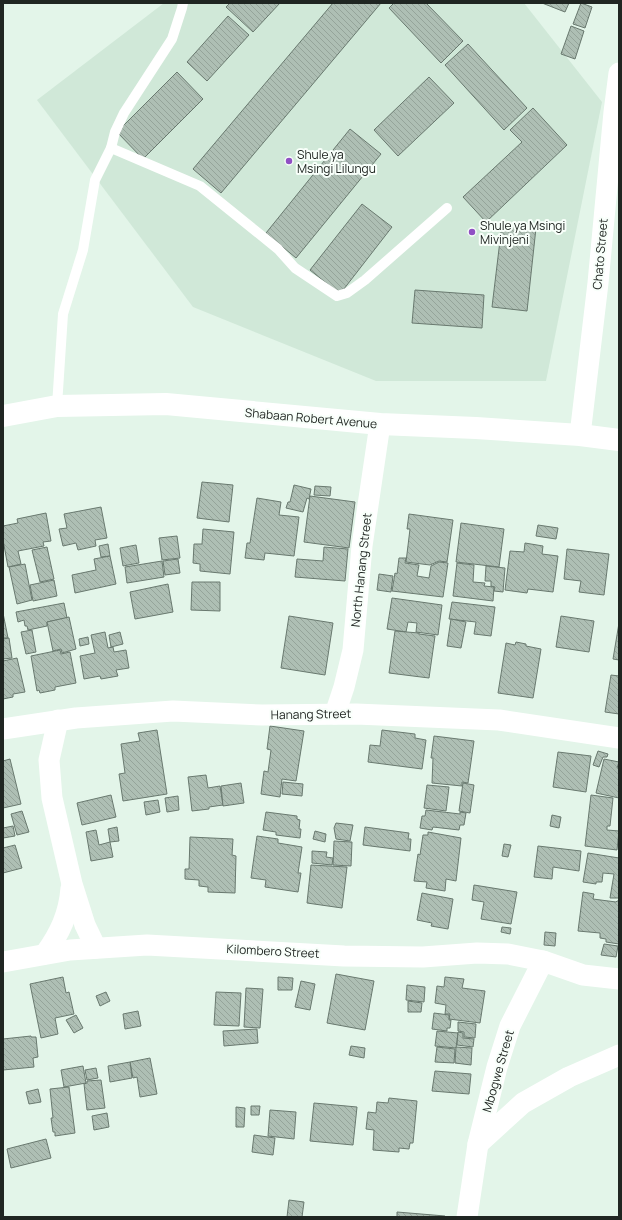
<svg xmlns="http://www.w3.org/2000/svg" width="622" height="1220" font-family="Manrope,sans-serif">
<defs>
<pattern id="building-back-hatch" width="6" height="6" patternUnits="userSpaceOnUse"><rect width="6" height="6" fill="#aebfb4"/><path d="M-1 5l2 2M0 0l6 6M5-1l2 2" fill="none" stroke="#95a49a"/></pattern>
</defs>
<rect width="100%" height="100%" fill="#e3f5e9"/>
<path fill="#d0e8d8" d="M164,3H524L602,102L546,381H376L193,307L37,100Z"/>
<g fill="url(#building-back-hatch)" stroke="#69796f">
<path d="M230,3H280L253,32L226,7Z"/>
<path d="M333,3H381L221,193L193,169Z"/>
<path d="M394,3H426L463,41L441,63L389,8Z"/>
<path d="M542,3H569L565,12Z"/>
<path d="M581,3L592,7L585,28L573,24Z"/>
<path d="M228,16L249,35L207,81L187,62Z"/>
<path d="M571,26L584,31L575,59L561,54Z"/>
<path d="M468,44L527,108L504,130L445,65Z"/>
<path d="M177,72L203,99L143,159L117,132Z"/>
<path d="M429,77L454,103L398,156L374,130Z"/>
<path d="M533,108L567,145L486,222L463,197L522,142L510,130Z"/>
<path d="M350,129L381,154L296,258L266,233Z"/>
<path d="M362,204L392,227L340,294L310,270Z"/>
<path d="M502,224L536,228L527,311L492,307Z"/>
<path d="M415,290L484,295L482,328L412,323Z"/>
<path d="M202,482L233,485L229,522L197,518Z"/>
<path d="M294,485L311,489L309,499L307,498L303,512L286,508L288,502H290Z"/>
<path d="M315,486L331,487L330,496L314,495Z"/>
<path d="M310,496L355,502L349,548L304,542Z"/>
<path d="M257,498L281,502L279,515L299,517L294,556L265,553L264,560L245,558L247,543H250Z"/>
<path d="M101,507L107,538L95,540L96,546L78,550L76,543L63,546L59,529L67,528L64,514Z"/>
<path d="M46,513L51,541L43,542L44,546L18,551L21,564L8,567L3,540V526L18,523L17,519Z"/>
<path d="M409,514L453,520L447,562L439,561L430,565L406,562L410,529H407Z"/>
<path d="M461,523L504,529L499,567L456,562Z"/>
<path d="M538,525L558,528L556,539L536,536Z"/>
<path d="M203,529L234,532L230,574L200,571V564L193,563L194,544H202Z"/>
<path d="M177,536L180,558L162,560L159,538Z"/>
<path d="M525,543L543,546L542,554L558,556L553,592L528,589L527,593L505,590L510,551L524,552Z"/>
<path d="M108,544L110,556L101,557L99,546Z"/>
<path d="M136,545L139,563L123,566L120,548Z"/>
<path d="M47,547L54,579L40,582L32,550Z"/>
<path d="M324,547L348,549L345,581L295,577L297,559L323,561Z"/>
<path d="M567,549L609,554L604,595L579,592L581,581L564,579Z"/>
<path d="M110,556L116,584L75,593L72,575L96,570L94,559Z"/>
<path d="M399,558H406L405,563L419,565L417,576L429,578L431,566L439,562L448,563L443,597L392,591L395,573L397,574Z"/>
<path d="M178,559L180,573L165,575L163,561Z"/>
<path d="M162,561L164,577L127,583L125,567Z"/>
<path d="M457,563L474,565L473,582L485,583L484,586L494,587L493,601L453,596Z"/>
<path d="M25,564L32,600L17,604L9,567Z"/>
<path d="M486,566L505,568L503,592L494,591L495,587L491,586V581H485Z"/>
<path d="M379,574L393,576L391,592L377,590Z"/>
<path d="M54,580L57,596L33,601L30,585Z"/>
<path d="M192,582H220V611L191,610Z"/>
<path d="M168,584L173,612L135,619L130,592Z"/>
<path d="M392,598L442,605L438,635L416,632L417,623L408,622L406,632L387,629Z"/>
<path d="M452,602L495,607L491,636L474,634L476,622L449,619Z"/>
<path d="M64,603L67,618L47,622V626L28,630L27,626H25L24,620L18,622L16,612Z"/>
<path d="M3,613L8,638H3Z"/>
<path d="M289,616L333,623L325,675L281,668Z"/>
<path d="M561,616L594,621L589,652L556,647Z"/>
<path d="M69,617L76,649L62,653L61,649L53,651L47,622Z"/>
<path d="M451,619L466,622L461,648L447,646Z"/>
<path d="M619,623V660L613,659Z"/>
<path d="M32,630L36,652L26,654L21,632Z"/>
<path d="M395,631L419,633V634L435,636L429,678L389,673Z"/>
<path d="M105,632L108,648L113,647L114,652L126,650L129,668L116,670L118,676L101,679L100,676L84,679L80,656L95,653L91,635Z"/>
<path d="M120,632L123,644L111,647L109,635Z"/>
<path d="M88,637L89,644L80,646L79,639Z"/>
<path d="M9,638L12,658L3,659V639Z"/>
<path d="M516,642L526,644V646L541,649L533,698L498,693L506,643L515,645Z"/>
<path d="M60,650L61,654L70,652L76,683L55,687V690L40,693L39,690L37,691L31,656Z"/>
<path d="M17,658L25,692L13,694V697L3,699V661Z"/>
<path d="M611,675L619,676V714L605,712Z"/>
<path d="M270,726L304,731L296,781L282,779L280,797L261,794L264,771L268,772L271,750L267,749Z"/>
<path d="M157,730L167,794L123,801L119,774L125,773L121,744L140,741L138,733Z"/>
<path d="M382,730L415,734V738L426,740L422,769L368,762L370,745L380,746Z"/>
<path d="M434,736L474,741L468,783L462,782V786L432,783L433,758H431Z"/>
<path d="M598,751L608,754L607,757H603L599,767L593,765Z"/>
<path d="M558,752L591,756L586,792L553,787Z"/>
<path d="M10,759L21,804L3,808V761Z"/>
<path d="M604,759L619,762L617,768H619V798L596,793Z"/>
<path d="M206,775L208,788L220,786L223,805L209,807V809L192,811L188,777Z"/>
<path d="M283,782L303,784L302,796L282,794Z"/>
<path d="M241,783L244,803L223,806L221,786Z"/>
<path d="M463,783L474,785L470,813L459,811Z"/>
<path d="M427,785L449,787L446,811L424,808Z"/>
<path d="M111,795L116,817L82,825L77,803Z"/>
<path d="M591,795L613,798L610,826H607V830L619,831L617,850L585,846Z"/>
<path d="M178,796L179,810L167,812L165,798Z"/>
<path d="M158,800L160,812L146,815L144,802Z"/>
<path d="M426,810L460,814V812L466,813L464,825H460L459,830L433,827L432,830L420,828L422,816H425Z"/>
<path d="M22,811L29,832L17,835L11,814Z"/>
<path d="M266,812L297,816V819L300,820L299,829H301L300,838L276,835V832L263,830Z"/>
<path d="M552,815L561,817L559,828L550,826Z"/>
<path d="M336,823L353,825L350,841L336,839L334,828Z"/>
<path d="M13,826L15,836L3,838V828Z"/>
<path d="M117,827L119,841L110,842L108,829Z"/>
<path d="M365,827L409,833L408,839H411L410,851L363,845Z"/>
<path d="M96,830L99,845L110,842L113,857L91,861L86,832Z"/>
<path d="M315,831L326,834L325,842L313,839Z"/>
<path d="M428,832L461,838L456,881L446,879L445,891L426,888L427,882L414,881L418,854L420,855L423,835H428Z"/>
<path d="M257,836L278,839V843L302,847L298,873H301L298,892L265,887L266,880L251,878Z"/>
<path d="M190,837L233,839L232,855L236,856L235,893L208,892V887L199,886V880L185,879V869H189Z"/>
<path d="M334,841L352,842L351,866L333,865Z"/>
<path d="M504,844L511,845L508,857L502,856Z"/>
<path d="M15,845L22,868L3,873V848Z"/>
<path d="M538,846L581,851L579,871L553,867L552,879L534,877Z"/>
<path d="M312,851L327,852L326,857L333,858L332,865L312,863Z"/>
<path d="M588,853L619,858V898H610L614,874L603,873L602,882H596V884L583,882Z"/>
<path d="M311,865L347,867L342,908L307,903Z"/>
<path d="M474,885L517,892L511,924L481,919L484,902L472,900Z"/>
<path d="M583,892L594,894L593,899L616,902L617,901H619V944L606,942V939L600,938V933L578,931Z"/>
<path d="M422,893L453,899L448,929L431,926L432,923L417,920Z"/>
<path d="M502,927L511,928L510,934L501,932Z"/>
<path d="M545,932L556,933L555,946L544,945Z"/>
<path d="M604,944L618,946L616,957L601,955Z"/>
<path d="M336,974L374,981L365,1030L327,1023Z"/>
<path d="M63,977L66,993L69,992L74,1014L55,1018L58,1034L41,1038L30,984Z"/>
<path d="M278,977L293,978L292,990H278Z"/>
<path d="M445,977L464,979L462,988L485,991L480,1023L449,1019L450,1014H445L446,1005L435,1003L437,986L444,987Z"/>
<path d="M301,981L315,984L310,1010L295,1007Z"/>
<path d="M407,985L425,987L424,1002L406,1000Z"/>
<path d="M246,988L263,989L260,1028L244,1027Z"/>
<path d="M106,992L110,1001L100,1006L96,996Z"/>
<path d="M216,992L241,993L239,1026L214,1025Z"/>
<path d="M408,1001L422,1003L421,1012H408Z"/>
<path d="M138,1011L141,1026L125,1029L123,1014Z"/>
<path d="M434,1013L449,1015V1020H451L450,1028H447V1031L432,1029Z"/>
<path d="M76,1015L83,1028L74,1033L66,1020Z"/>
<path d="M458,1022L476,1024L475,1038L464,1037V1032L458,1031Z"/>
<path d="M257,1029L258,1043L224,1046L223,1031Z"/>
<path d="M437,1031L458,1033L456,1048L435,1046Z"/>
<path d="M458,1032L463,1033V1038L474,1039L473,1047L457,1045Z"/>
<path d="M31,1036V1037H36L38,1057L33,1058L34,1067L3,1070V1039Z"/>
<path d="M351,1046L365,1048L364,1058L349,1055Z"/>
<path d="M437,1047L455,1049L454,1063L435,1062Z"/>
<path d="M456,1047L472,1048L471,1065L455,1063Z"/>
<path d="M150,1058L157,1094L140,1097L137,1077L133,1078L130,1062Z"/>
<path d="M130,1062L132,1078L110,1082L108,1066Z"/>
<path d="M83,1066L86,1083L64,1087L61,1070Z"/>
<path d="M96,1068L98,1078L87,1080L85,1070Z"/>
<path d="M435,1071L471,1074L469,1094L432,1091Z"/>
<path d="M101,1080L105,1108L87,1110L84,1084L87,1083V1081Z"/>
<path d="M69,1087L75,1133L55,1136V1132H53L51,1118H53L50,1089Z"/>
<path d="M38,1089L41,1102L29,1104L26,1092Z"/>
<path d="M389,1098L417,1101L413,1143H410L409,1149L399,1148V1152L373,1150L374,1130L366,1129L368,1112L376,1113L377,1102L388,1103Z"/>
<path d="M314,1103L357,1107L353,1145L310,1141Z"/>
<path d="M251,1106H260L259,1115H251Z"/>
<path d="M236,1107L245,1108L244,1127H236Z"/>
<path d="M270,1110L296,1112L294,1139L268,1136Z"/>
<path d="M107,1113L109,1127L94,1130L92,1116Z"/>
<path d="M254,1135L275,1138L273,1155L252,1152Z"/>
<path d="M46,1139L51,1158L11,1168L7,1149Z"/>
<path d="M289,1200L304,1202L302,1217H287Z"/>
<path d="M397,1212L445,1216V1217H397Z"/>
</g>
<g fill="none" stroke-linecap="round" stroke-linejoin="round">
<g stroke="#fff" stroke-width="10">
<path d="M111,148L200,186L278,249L295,268L337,296L347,293L365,280L447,208"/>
<path d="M57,406L63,314L83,250L95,180L111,148L115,132L124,113L172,39L182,8L183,3"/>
</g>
<g stroke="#fff" stroke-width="21">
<path d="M580,435L598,283L614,112L619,73"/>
<path d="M335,714L344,687L353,650L362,546L380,424"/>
<path d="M58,720L49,760L52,798L72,884L85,925L96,948"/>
<path d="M3,729L76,718L173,711L262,715L356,714L499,720L619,738"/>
<path d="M45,954C60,933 69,914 71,888"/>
<path d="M3,962L70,950L147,945L344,956L423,957L477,953L508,954L543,961"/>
<path d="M478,1144L523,1103L569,1077L619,1055"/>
<path d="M467,1217L478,1144L497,1067L510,1026L543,961L583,975L619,979"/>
</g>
<path stroke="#fff" stroke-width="22" d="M3,416L57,406L166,404L380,424L476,428L580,435L619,440"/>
</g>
<g fill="#904fc4" stroke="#f8fffa" stroke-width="1.5">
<circle cx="289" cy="161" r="4"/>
<circle cx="472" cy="232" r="4"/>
</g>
<g text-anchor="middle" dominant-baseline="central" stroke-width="4" stroke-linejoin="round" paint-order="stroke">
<g font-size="12" fill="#202622" stroke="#f8fffa" text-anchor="start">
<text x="297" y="154">Shule ya<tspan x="297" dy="14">Msingi Lilungu</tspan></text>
<text x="480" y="225">Shule ya Msingi<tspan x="480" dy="14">Mivinjeni</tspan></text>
</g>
<g font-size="12" fill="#202622" stroke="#f8fffa">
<text transform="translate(600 254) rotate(-85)">Chato Street</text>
<text transform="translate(311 418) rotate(5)">Shabaan Robert Avenue</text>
<text transform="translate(361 570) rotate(-84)">North Hanang Street</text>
<text transform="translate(311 714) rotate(-1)">Hanang Street</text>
<text transform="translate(273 951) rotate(3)">Kilombero Street</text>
<text transform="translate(498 1071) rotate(-74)">Mbogwe Street</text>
</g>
</g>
<rect width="622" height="1220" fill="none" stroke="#202622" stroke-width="8"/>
</svg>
